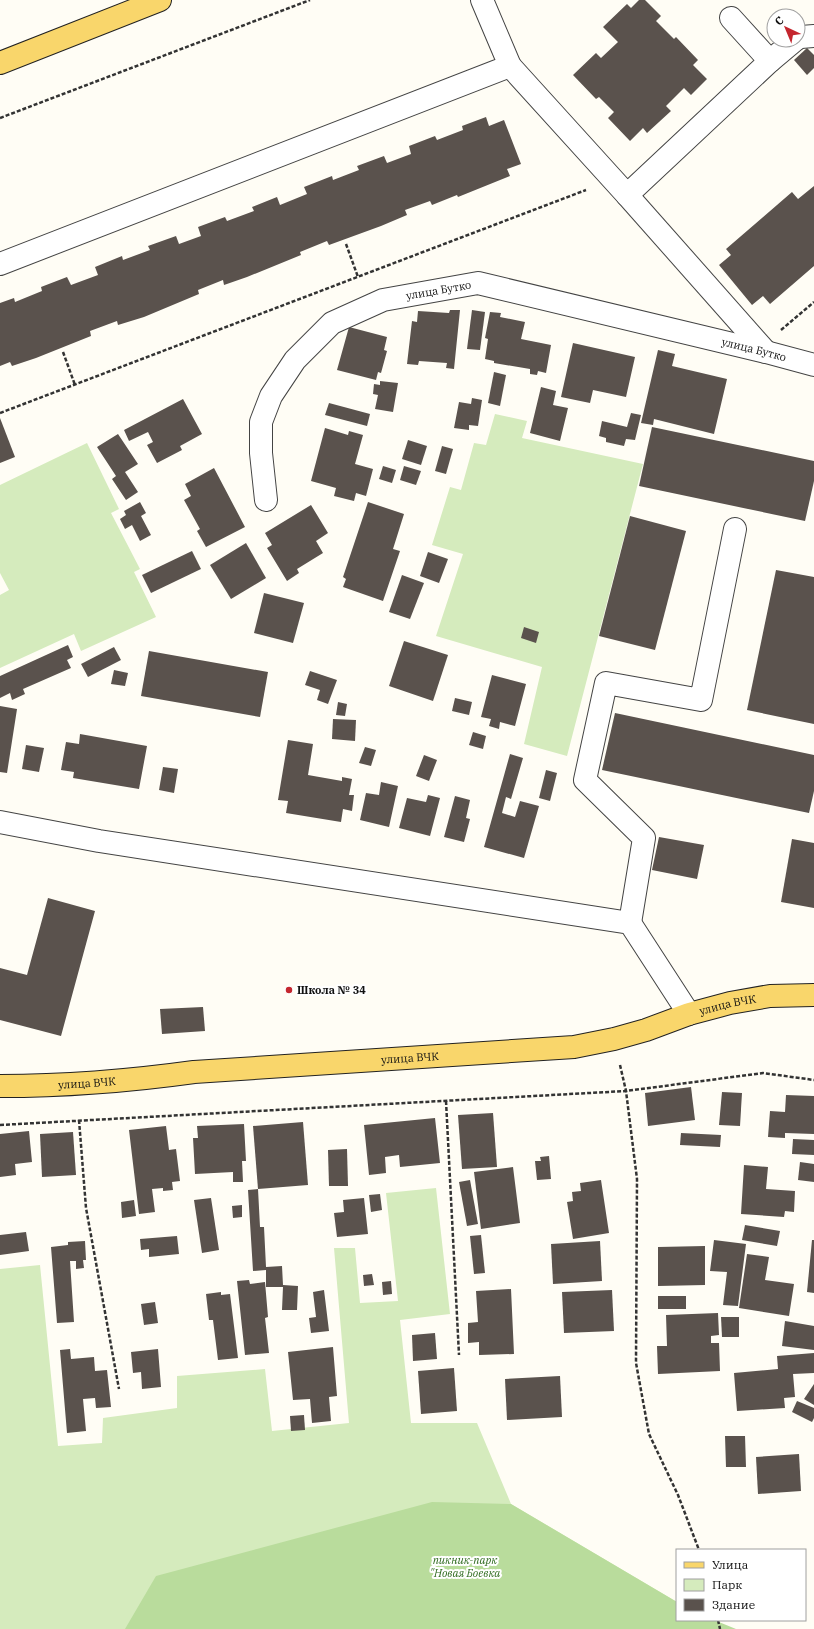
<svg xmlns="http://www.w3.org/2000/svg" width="814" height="1629" font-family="'IBM Plex Serif',serif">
<rect width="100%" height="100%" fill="#fffdf5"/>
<g fill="#d5ebbd">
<path d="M495,414L527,421L522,438L643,464L567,756L524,744L542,667L436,636L463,554L432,545L450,487L461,490L474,443L486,445Z"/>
<path d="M87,443L119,509L111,513L140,569L134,572L156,617L81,651L74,634L0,668V595L9,590L0,573V485Z"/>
<path d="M436,1188L450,1314L400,1320L411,1423H477L511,1504L677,1602V1620L665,1629H0V1269L40,1265L58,1446L102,1443L103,1418L177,1408V1376L265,1369L272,1431L349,1423L334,1248H355L360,1303L398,1301L386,1193Z"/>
</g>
<path fill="#b9dc9c" d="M432,1502L511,1504L677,1602V1620H714L736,1629H125L156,1576Z"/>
<g fill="#5a524d">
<path d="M639,0H645L661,16L656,21L674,39L676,37L698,60L693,65L707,79L691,95L684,88L666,106L671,111L647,133L643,128L630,141L608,118L614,112L599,97L596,99L573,75L596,53L601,58L618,42L603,27L627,4L631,8Z"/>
<path d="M807,48L814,55V68L807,75L794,60Z"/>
<path d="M486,117L489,126L504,120L521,164L507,169L510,176L458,197L457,195L432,205L430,201L405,210L407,215L381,226L329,245L327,241L300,252L301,255L247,277L224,285L223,280L198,290L199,294L144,317L118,325L117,321L90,331L91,336L36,358L12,366L10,362L0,366V303L14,298L15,302L42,291L41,287L67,277L71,285L98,275L95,267L122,256L123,260L150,250L148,246L176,236L179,244L201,236L198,227L225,217L227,221L254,211L252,207L277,197L280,205L307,194L304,187L332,176L333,180L359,170L357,166L384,156L387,163L411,154L409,146L435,136L437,140L463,130L462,126Z"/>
<path d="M814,186V266L770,304L763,296L752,305L719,265L731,255L726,249L792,192L798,199Z"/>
<path d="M450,310H460L454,369L446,368L447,363L419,361L418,365L407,364L412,321L417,322L418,311L449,313Z"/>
<path d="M472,310L485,312L480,350L467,349Z"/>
<path d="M490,312L501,313L500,317L525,322L521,339L551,345L546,373L538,371L537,375L530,374V369L494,363V361L485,359L488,339L485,338Z"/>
<path d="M349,327L387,337L384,350L387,351L381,373L378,372L376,380L337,370Z"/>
<path d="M573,343L635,357L626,397L593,390L590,403L561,397Z"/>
<path d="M658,350L675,354L672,366L727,379L714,434L654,419L653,425L641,423Z"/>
<path d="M494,372L506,375L500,406L488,403Z"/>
<path d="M380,381L398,383L393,412L375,409L378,395L373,394L374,384L380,385Z"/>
<path d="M541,387L556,391L553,405L568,408L560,441L530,433Z"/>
<path d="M472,398L482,400L478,426L469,425V430L454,428L459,402L471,404Z"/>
<path d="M183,399L202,434L180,446L182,450L157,463L147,445L153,442L148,432L129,441L124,430Z"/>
<path d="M329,403L370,414L367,426L325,415Z"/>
<path d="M631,413L641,415L635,440L626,439L624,446L606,442V438L599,436L602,421L627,427Z"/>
<path d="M0,418L15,457L0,463Z"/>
<path d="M652,427L814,461V481L805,521L639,486Z"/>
<path d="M325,428L348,435L349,431L363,435L355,464L373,469L366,496L356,493L354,501L334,496L336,488L311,481Z"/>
<path d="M118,434L138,464L125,472L138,492L126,500L112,479L116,476L97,447Z"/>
<path d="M408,440L427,446L421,465L402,459Z"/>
<path d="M442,446L453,449L446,474L435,471Z"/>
<path d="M383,466L396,470L392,483L379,479Z"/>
<path d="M404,466L421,471L416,485L400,480Z"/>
<path d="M214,468L245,527L206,547L197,531L200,529L184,500L191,496L185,484Z"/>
<path d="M140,502L146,513L141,516L151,535L140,541L132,525L125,529L120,519L126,515L124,511Z"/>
<path d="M368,502L404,514L393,549L400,551L383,601L343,587L346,579L343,577Z"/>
<path d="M311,505L328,533L316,541L323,553L297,569L299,573L287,581L267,548L272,545L265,533Z"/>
<path d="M630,516L686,531L655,650L599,636Z"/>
<path d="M246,543L266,578L231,599L210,565Z"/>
<path d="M192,551L201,569L151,593L142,575Z"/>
<path d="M428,552L448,559L439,583L420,576Z"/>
<path d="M776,570L814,577V724L747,710Z"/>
<path d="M402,575L424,583L410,619L389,612Z"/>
<path d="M264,593L304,603L293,643L254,633Z"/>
<path d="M524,627L539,632L536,643L521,638Z"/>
<path d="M404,641L448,655L433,701L389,686Z"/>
<path d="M68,645L73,657L67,660L71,668L23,689L25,694L12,700L10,693L0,698V676Z"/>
<path d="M114,647L121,660L88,677L81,664Z"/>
<path d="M149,651L268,672L260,717L141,696Z"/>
<path d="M114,670L128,673L125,686L111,684Z"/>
<path d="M310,671L337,680L328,704L317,700L320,690L305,685Z"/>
<path d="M492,675L526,684L515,726L500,722L499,729L489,726L491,719L481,717Z"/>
<path d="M455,698L472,702L469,715L452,711Z"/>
<path d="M338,702L347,704L345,716L336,715Z"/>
<path d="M0,706L17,709L7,773L0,772Z"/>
<path d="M615,713L814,755V791L809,813L602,770Z"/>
<path d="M333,719L356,720L355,741L332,739Z"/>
<path d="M473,732L486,736L483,749L469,745Z"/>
<path d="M80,734L147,746L139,789L73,778L74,772L61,770L66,742L79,744Z"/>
<path d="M288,740L313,744L308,775L342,781V777L352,779L349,795H354L352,811L343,809L341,822L286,813L288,801L278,800Z"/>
<path d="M26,745L44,748L39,772L22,769Z"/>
<path d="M365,747L376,750L371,766L359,763Z"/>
<path d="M510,754L523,758L511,799L506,797L502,813L515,817L520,801L539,806L524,858L484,847Z"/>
<path d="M424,755L437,760L429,781L416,776Z"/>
<path d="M163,767L178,769L174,793L159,790Z"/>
<path d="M546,770L557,773L550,801L539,798Z"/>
<path d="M381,782L398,786L389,827L360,820L366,793L379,795Z"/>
<path d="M428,795L440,798L430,836L399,828L407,798L426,802Z"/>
<path d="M455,796L470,800L466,818L470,819L464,842L444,837Z"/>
<path d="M659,837L704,845L697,879L652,870Z"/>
<path d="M792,839L814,843V908L781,902Z"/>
<path d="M48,898L95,911L61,1036L0,1020V968L27,975Z"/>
<path d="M203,1007L205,1031L162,1034L160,1009Z"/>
<path d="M691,1087L695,1120L648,1126L645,1093Z"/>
<path d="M722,1092L742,1093L740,1126L719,1125Z"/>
<path d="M786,1095L814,1096V1134L785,1133V1138L768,1137L770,1111L785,1112Z"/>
<path d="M493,1113L497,1167L462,1169L458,1115Z"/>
<path d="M435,1118L440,1163L400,1167L399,1155L385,1157L386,1173L369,1175L364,1125Z"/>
<path d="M303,1122L308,1185L258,1189L253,1126Z"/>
<path d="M244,1124L246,1161H242L243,1182H233V1172L195,1174L193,1138H198L197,1126Z"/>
<path d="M166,1126L169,1150L176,1149L180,1181L172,1182L173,1190L163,1191V1188L152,1189L155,1212L139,1214L129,1130Z"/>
<path d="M29,1131L32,1162L15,1164L16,1175L0,1177V1134Z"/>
<path d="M73,1132L76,1175L42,1177L40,1134Z"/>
<path d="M681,1133L721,1135L720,1147L680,1145Z"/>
<path d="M793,1139L814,1140V1155L792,1154Z"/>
<path d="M347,1149L348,1186H329L328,1150Z"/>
<path d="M549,1156L551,1179L537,1180L535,1161H541L540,1157Z"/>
<path d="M800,1162L814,1164V1182L798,1180Z"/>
<path d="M744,1165L768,1167L766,1189L795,1191L794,1212L785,1211L784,1217L741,1214Z"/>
<path d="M513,1167L520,1223L481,1229L474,1172Z"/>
<path d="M470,1180L478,1224L467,1226L459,1182Z"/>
<path d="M601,1180L609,1233L573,1239L567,1202L573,1201L572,1192L581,1191L580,1183Z"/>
<path d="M258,1189L260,1227H264L266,1267L282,1266L283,1285L298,1286L297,1310H282L283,1287H266V1270L253,1271L248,1190Z"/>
<path d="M380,1194L382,1210L371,1212L369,1195Z"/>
<path d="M211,1198L219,1250L202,1253L194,1200Z"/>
<path d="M364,1198L368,1234L337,1237L334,1213L344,1212L343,1200Z"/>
<path d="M134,1200L136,1216L122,1218L121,1202Z"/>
<path d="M242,1205V1217L233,1218L232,1206Z"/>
<path d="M745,1225L780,1231L777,1246L742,1240Z"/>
<path d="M26,1232L29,1251L0,1255V1235Z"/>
<path d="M481,1235L485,1273L474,1274L470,1236Z"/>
<path d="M177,1236L179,1254L149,1257V1249L141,1250L140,1239Z"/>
<path d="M714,1240L746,1244L738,1306L723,1305L727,1272L710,1271Z"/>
<path d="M812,1240H814V1293L807,1292Z"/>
<path d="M85,1241L86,1260H83L84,1268L76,1269V1261H70L74,1322L57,1323L51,1247L68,1245V1242Z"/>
<path d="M600,1241L602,1281L553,1284L551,1244Z"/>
<path d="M705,1246V1285L658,1286V1247Z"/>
<path d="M747,1254L769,1257L765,1280L794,1284L789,1316L739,1308Z"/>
<path d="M372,1274L374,1285L364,1286L363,1275Z"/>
<path d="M249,1280L250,1284L265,1282L268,1317L265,1318L269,1353L245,1355L237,1281Z"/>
<path d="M391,1281L392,1294L383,1295L382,1282Z"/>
<path d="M511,1289L514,1354L479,1355V1342L468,1343V1323L478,1322L476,1291Z"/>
<path d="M324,1290L329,1331L311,1333L309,1318L316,1317L313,1292Z"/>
<path d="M612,1290L614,1331L564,1333L562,1292Z"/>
<path d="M221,1292V1295L230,1294L238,1358L218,1360L213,1320H209L206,1294Z"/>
<rect x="658" y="1296" width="28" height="13"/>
<path d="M155,1302L158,1323L144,1325L141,1304Z"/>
<path d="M718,1313L719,1335L711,1336V1343H719L720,1371L658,1374L657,1346H667L666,1315Z"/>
<path d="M721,1317H739V1337H722Z"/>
<path d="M785,1321L814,1326V1350L782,1346Z"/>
<path d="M435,1333L437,1359L413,1361L412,1335Z"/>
<path d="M333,1347L337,1396L329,1397L331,1421L312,1423L310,1399L293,1400L288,1352Z"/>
<path d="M70,1349L71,1359L94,1357L95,1371L107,1370L111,1407L96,1408L95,1398L83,1399L86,1431L67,1433L60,1350Z"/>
<path d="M158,1349L161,1387L142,1389L141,1372L133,1373L131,1352Z"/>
<path d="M814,1353V1373L793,1374L795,1397L784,1398L785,1408L737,1411L734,1373L778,1369L777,1356Z"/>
<path d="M454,1368L457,1411L421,1414L418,1371Z"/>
<path d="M560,1376L562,1417L507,1420L505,1379Z"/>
<path d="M814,1384V1405L804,1399Z"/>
<path d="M797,1401L814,1408V1418L812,1422L792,1412Z"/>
<path d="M304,1415L305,1430L291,1431L290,1416Z"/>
<path d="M725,1436H745L746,1467H726Z"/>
<path d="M799,1454L801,1491L758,1494L756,1457Z"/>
</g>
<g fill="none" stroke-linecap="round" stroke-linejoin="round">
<g stroke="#444" stroke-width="24">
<g id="minor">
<path d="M798,38L801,37L814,36"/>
<path d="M770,61L795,40"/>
<path d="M510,66L627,195L770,61L731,18"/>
<path d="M627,195L766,352"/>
<path d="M0,264L510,66L482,0"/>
<path id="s1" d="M266,500L261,453V422L271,396L295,360L332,323L383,300L478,283L766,352L814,365"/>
<path d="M0,822L99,841L630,923L689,1014"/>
<path d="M630,923L644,838L585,780L606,683L701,700L735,529"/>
</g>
</g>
<g stroke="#222" stroke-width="24">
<g id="major">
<path d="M0,63L160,0"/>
<path id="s2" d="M0,1086C65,1086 129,1081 194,1072L574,1047L614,1039L646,1030L689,1014L730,1003L770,996L814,995"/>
</g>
</g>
<g stroke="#333" stroke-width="2.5" stroke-dasharray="4 2" stroke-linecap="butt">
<path d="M0,118L310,0"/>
<path d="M346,244L358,277"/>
<path d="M781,330L814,302"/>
<path d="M63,352L75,385"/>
<path d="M0,413L586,190"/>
<path d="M620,1065L626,1091L637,1179L636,1363L649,1434L678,1495L699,1550"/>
<path d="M446,1101L459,1355"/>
<path d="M79,1120L86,1208L119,1389"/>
<path d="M0,1125L626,1091L763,1073L814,1080"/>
<path d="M718,1620L720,1629"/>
</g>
<use href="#minor" stroke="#fff" stroke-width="22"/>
<use href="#major" stroke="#f9d66b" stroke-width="22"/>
</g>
<circle fill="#c4262e" stroke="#fff" stroke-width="1.5" cx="289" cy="990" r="4"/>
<g text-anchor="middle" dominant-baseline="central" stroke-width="4" stroke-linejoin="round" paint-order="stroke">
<g font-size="11" fill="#111" stroke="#fff">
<text stroke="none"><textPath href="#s1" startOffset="314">улица Бутко</textPath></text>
<text stroke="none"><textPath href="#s1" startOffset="638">улица Бутко</textPath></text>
<text stroke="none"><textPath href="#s2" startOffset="735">улица ВЧК</textPath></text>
<text stroke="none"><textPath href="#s2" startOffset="411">улица ВЧК</textPath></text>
<text stroke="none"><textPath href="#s2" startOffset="87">улица ВЧК</textPath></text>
</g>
<g font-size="11" font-weight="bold" fill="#111" stroke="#fff" text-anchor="start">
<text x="297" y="990">Школа № 34</text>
</g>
<g font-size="11" font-style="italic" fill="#2f6b1f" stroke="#fff">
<text x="465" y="1560">пикник-парк<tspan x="465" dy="13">"Новая Боевка</tspan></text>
</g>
</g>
<rect x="676" y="1549" width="130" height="72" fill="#ffffff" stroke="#a0a0a0"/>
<rect x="684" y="1562" width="20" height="6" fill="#f9d66b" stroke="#a0a0a0"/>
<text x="712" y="1569" font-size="12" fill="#111111">Улица</text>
<rect x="684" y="1579" width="20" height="12" fill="#d5ebbd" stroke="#a0a0a0"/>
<text x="712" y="1589" font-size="12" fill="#111111">Парк</text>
<rect x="684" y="1599" width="20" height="12" fill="#5a524d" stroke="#a0a0a0"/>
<text x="712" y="1609" font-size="12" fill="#111111">Здание</text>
<g transform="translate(786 28) rotate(316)"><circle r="19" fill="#ffffff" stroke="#a0a0a0"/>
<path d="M0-3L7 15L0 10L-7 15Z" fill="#c4262e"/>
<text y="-6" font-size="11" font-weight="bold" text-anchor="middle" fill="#111111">С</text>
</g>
</svg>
